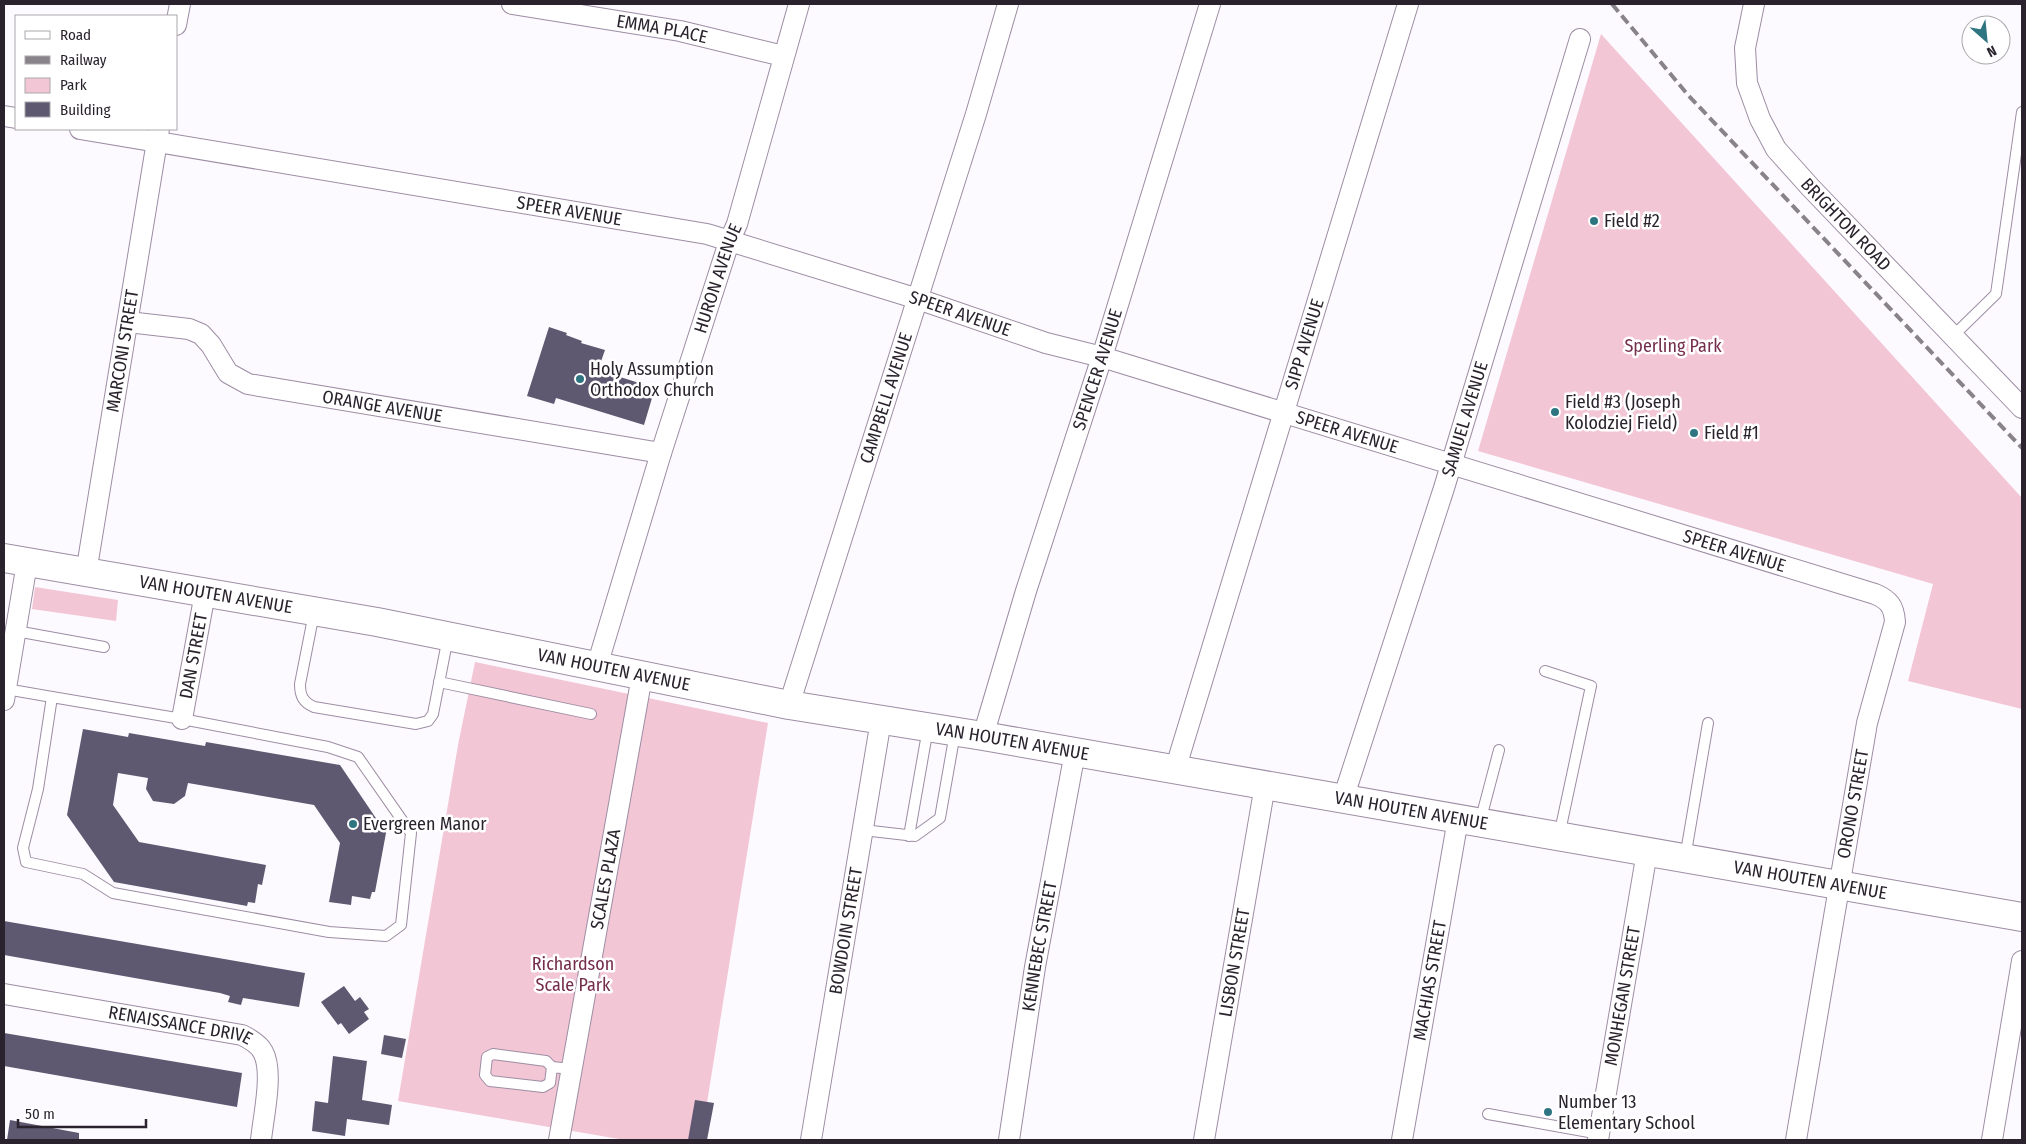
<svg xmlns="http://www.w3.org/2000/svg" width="2026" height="1144" font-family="'Fira Sans Condensed',sans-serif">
<rect width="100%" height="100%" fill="#fdfaff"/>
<g fill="#f3c6d5">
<path d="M1601,34L2022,498V709L1908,681L1933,584L1478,451Z"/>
<path d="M35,587L118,600L116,621L32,609Z"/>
<path d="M475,662L768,723L701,1140H625L398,1101L458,745Z"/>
</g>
<g fill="#5e5971">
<path d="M549,327L567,333L566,335L582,341L581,343L605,350L598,370L655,388L644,425L556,398L554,404L527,396Z"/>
<path d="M83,729L128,737L129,733L205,746L206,742L340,765L386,833L375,892H372L370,899L352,896L351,905L329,902L340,843L314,805L188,783L185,796L174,804L153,801L146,789L148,778L118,773L113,805L139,842L266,865L262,885L258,884L255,903L248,902L247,906L114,882L67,815Z"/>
<path d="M4,921L305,973L299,1007L243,998L241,1005L228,1002L230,996L220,993L4,955Z"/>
<path d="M344,986L355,1001L360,997L369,1009L364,1012L369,1019L349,1034L341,1023L338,1025L321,1002Z"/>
<path d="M4,1033L242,1073L237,1107L4,1066Z"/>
<path d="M384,1035L406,1039L402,1058L381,1054Z"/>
<path d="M333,1056L367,1061L362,1100L392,1105L389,1125L347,1119L345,1136L312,1131L315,1101L328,1103Z"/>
<path d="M695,1100L714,1103L707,1140H688Z"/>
<path d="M10,1120L79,1133V1140H7Z"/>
</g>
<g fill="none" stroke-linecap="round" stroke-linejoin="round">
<g stroke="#9d8da4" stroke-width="12">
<g id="lane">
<path d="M1954,335L1996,294L2022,112"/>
<path d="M314,613L300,684C300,696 303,702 314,707L416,724L428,721L433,714L448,637"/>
<path d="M16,631L104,647"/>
<path d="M1545,671L1591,686L1559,836"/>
<path d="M439,682L591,714"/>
<path d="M6,689L52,697"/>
<path d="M52,697L182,719L328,747L358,757L411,833L401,925L386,936L329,932L113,893L83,874L26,862L23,848L38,789Z"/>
<path d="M1480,822L1499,750"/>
<path d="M863,830L915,836L940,818L955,733"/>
<path d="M909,836L928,728"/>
<path d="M1685,858L1708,723"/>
<path d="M552,1067L550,1083L543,1087L490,1081L485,1075L487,1057L493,1054L546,1061L552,1067L571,1069"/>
<path d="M1488,1114L1600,1134"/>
</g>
</g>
<g stroke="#9d8da4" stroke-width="22">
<g id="street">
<path id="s1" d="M512,4L680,31L783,56"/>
<path id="s2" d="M1754,4L1745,48L1747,83L1760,119L1776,149L1810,187L2022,408"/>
<path d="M176,25L180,4"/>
<path d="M4,116L16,118"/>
<path id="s3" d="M80,129L707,234L918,299L1046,343L1102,357L1875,594C1889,600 1894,606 1895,622L1867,723L1796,1140"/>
<path id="s4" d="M128,322L189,329L201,334L211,345L228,373L248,384L661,453"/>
<path id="s5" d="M86,573L159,129"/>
<path id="s6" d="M597,666L661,453L729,242L737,224L799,4"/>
<path d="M4,700L27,563"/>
<path id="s7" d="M789,705L976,114L1008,4"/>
<path id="s8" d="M182,719L205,593"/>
<path id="s9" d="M983,736L1026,591L1102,357L1210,4"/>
<path id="s10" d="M1175,770L1408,4"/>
<path id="s11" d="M1343,799L1444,488L1580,39"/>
<path id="s12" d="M4,994L242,1035C250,1039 259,1044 263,1052C274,1072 263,1118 261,1140"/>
<path id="s13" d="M559,1140L642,676"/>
<path id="s14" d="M811,1140L881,720"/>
<path id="s15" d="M1009,1140L1035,967L1075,752"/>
<path id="s16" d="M1204,1140L1265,785"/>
<path id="s17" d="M1402,1140L1458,819"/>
<path id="s18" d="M1598,1140L1647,852"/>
<path d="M1992,1140L2022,961"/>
</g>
</g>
<g stroke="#9d8da4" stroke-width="30">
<g id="secondary">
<path id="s19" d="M4,558L377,622L789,705L983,736L2022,917"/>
</g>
</g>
<use href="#lane" stroke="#fff" stroke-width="10"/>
<use href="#street" stroke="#fff" stroke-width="20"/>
<use href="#secondary" stroke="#fff" stroke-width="28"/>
<path stroke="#88838b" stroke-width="4" stroke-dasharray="10 5" stroke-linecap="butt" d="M1612,4L1688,95L2022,448"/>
</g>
<g fill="#2e7581" stroke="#fff" stroke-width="2">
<circle cx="1594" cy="221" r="5"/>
<circle cx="580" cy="379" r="5"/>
<circle cx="1555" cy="412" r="5"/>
<circle cx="1694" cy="433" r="5"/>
<circle cx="353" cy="824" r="5"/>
<circle cx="1548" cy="1112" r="5"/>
</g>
<g text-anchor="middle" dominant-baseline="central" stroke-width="5" stroke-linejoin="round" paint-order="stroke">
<g font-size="18" fill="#2a232d" stroke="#fff">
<text stroke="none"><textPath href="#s1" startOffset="152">EMMA PLACE</textPath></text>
<text stroke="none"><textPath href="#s3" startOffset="496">SPEER AVENUE</textPath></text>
<text stroke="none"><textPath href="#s2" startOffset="255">BRIGHTON ROAD</textPath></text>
<text stroke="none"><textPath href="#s6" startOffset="406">HURON AVENUE</textPath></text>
<text stroke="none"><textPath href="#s3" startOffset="901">SPEER AVENUE</textPath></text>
<text stroke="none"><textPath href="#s10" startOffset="445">SIPP AVENUE</textPath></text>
<text stroke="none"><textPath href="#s5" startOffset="225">MARCONI STREET</textPath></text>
<text stroke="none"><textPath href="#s9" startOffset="384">SPENCER AVENUE</textPath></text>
<text stroke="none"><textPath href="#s7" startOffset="322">CAMPBELL AVENUE</textPath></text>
<text stroke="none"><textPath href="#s4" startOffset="281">ORANGE AVENUE</textPath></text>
<text stroke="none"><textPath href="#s11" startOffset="399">SAMUEL AVENUE</textPath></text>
<text stroke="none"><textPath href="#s3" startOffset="1306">SPEER AVENUE</textPath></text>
<text stroke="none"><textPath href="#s3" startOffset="1711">SPEER AVENUE</textPath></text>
<text stroke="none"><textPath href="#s19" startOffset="215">VAN HOUTEN AVENUE</textPath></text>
<text stroke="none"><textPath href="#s8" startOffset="64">DAN STREET</textPath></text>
<text stroke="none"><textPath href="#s19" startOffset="620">VAN HOUTEN AVENUE</textPath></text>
<text stroke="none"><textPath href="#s19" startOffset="1025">VAN HOUTEN AVENUE</textPath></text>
<text transform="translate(1853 804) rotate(-80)">ORONO STREET</text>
<text stroke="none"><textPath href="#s19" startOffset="1430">VAN HOUTEN AVENUE</textPath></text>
<text stroke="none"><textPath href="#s13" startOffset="265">SCALES PLAZA</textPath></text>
<text stroke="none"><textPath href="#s19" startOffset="1835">VAN HOUTEN AVENUE</textPath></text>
<text stroke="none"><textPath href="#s14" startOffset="212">BOWDOIN STREET</textPath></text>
<text stroke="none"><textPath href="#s15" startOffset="196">KENNEBEC STREET</textPath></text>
<text stroke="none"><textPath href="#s16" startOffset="180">LISBON STREET</textPath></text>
<text stroke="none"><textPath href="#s17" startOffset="162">MACHIAS STREET</textPath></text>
<text stroke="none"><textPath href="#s18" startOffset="146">MONHEGAN STREET</textPath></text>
<text stroke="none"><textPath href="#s12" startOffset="179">RENAISSANCE DRIVE</textPath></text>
</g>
<g font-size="18" fill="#2a232d" stroke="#fff" text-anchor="start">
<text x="1604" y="221">Field #2</text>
<text x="590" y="369">Holy Assumption<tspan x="590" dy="21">Orthodox Church</tspan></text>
<text x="1565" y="402">Field #3 (Joseph<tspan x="1565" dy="21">Kolodziej Field)</tspan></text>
<text x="1704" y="433">Field #1</text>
<text x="363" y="824">Evergreen Manor</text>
<text x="1558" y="1102">Number 13<tspan x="1558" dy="21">Elementary School</tspan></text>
</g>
<g font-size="18" fill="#742d4b" stroke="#fff">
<text x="1673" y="346">Sperling Park</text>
<text x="573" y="964">Richardson<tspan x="573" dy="21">Scale Park</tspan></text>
</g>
</g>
<rect width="2026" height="1144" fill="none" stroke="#2a232d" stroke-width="10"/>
<rect x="15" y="15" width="162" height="115" fill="#ffffff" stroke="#aaa7ab"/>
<rect x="25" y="31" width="25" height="8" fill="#ffffff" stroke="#aaa7ab"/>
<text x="60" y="40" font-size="15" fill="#2a232d">Road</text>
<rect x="25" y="56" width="25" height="8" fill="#88838b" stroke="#aaa7ab"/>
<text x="60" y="65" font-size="15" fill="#2a232d">Railway</text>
<rect x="25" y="78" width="25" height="15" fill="#f3c6d5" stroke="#aaa7ab"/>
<text x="60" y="90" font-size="15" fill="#2a232d">Park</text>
<rect x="25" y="102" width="25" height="15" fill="#5e5971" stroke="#aaa7ab"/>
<text x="60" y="115" font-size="15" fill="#2a232d">Building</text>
<g transform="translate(1986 40) rotate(153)"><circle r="24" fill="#ffffff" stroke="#aaa7ab"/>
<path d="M0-4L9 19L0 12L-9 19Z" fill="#2e7581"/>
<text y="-8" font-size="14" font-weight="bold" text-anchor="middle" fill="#2a232d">N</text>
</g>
<path d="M18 1119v8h128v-8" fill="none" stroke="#2a232d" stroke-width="2.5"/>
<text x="25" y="1119" font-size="15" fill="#2a232d" stroke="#ffffff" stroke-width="4" paint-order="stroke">50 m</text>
</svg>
